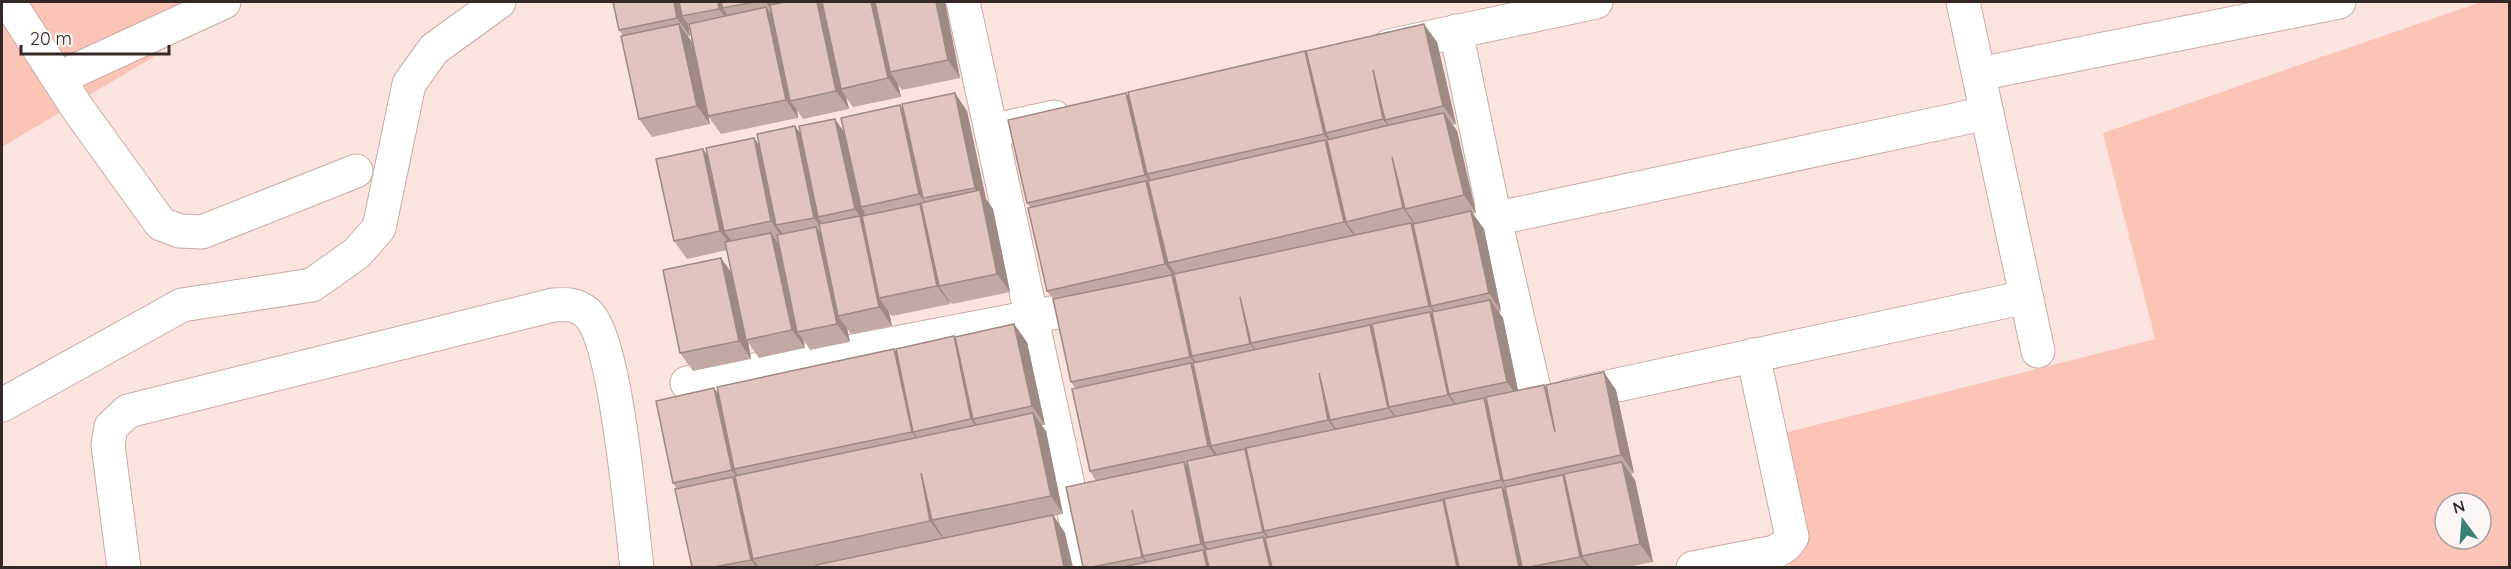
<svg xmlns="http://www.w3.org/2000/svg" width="2511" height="569" font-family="Quicksand,sans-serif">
<rect width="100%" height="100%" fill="#fbe3de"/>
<g fill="#fcc4b7" fill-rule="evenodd">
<path d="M2,2H185L160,53L2,147Z"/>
<path d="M2481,2H2509V567H1790L1764,438L2155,339L2103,133ZM2445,503H2481V539H2445Z"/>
</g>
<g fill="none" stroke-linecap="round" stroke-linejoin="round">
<g stroke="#c8aca5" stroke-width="35">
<g id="minor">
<path d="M9,2L78,109L161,224L180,231L202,232L356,171"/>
<path d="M963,2L1086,568"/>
<path d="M1963,2L2038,351"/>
<path d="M1456,31L1495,219L1537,402"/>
<path d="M1389,46L1596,2"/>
<path d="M1979,74L2339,2"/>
<path d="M59,78L224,2"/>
<path d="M991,131L1054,117"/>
<path d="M1434,232L1987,113"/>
<path d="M687,383L1099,304"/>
<path d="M1571,395L2026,297"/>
<path d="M2,405L182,305L312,285L357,253L379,228L409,84L434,49L499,2"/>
<path d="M124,568L108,445L111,427L128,411L553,305C567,304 577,304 587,313C617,339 631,521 637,568"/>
<path d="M1693,568L1775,552L1786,545L1792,537L1753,355"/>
</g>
</g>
<use href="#minor" stroke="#fff" stroke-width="33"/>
</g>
<g fill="#c2a9a3">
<path d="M613,2H945L960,78L902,90L898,84L901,97L853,107L846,97L849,109L803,119L797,110L798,118L721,134L708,116L689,26L688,24L690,36H688L692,42L710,124L652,137L639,119L623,36L619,30Z"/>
<path d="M1437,42L1456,124L1453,125L1457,131L1476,213L1473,214L1484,229L1501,311L1499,312L1503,318L1518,391L1544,385L1546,388L1616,390L1634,473L1631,474L1635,480L1653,562L1627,567H1083L1096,481L1090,471L1075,388L1071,382L1053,299L1047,291L1031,208L1027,203L1130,99L1305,51L1307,55Z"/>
<path d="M904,110L967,111L986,199L993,209L1010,292L952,304L949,301L950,304L892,316L889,312L892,326L851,334L847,328L850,342L810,350L803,339L805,348L759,358L748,342L751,359L693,371L680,353L721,258L732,273L727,250L687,259L674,241L708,156L754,138L760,146L795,126L801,134L835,119L845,133Z"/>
<path d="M956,340L1027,342L1045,425H1041L1046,431L1063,514L1053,516L1065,533L815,567H692L677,489L673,483L714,388L718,393Z"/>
</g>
<g fill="#9e8984">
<path d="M674,2H683L682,16L688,24L690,36L677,18Z"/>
<path d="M718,2H727L723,8L730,19L732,27L719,9Z"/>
<path d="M766,2H770L776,10L777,18Z"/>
<path d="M817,2H820L828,13L841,89L846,97L849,109L836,91Z"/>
<path d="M871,2H877L890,72L898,84L901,97L888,78Z"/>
<path d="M936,2H945L960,78L948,60Z"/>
<path d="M766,7L779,26L790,101L797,110L798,118L786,100Z"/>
<path d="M679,24L692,42L710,124L697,106Z"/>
<path d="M1424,24L1437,42L1456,124L1443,106Z"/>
<path d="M1305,51L1317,69L1326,133L1336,148L1337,152L1324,134Z"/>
<path d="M1373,70L1385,120L1395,134L1396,138L1383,119Z"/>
<path d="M955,93L967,111L986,199L993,209L1010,292L997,274L981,197L975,188Z"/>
<path d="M1126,93L1139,111L1147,174L1156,187L1158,193L1145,175Z"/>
<path d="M900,105L913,123L923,198L932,213L919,194Z"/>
<path d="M1444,113L1457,131L1476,213L1464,195Z"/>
<path d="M835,119L847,137L861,207L864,211L867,226L879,298L889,312L892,326L879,307L860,217L855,209Z"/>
<path d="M795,126L808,144L818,217L825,227L827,236L814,218Z"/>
<path d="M754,138L767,156L776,225L783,234L784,240L771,221Z"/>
<path d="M1325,140L1338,158L1346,222L1356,236L1357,240L1344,222Z"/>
<path d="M703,149L716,167L724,231L731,240L733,249L720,231Z"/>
<path d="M1392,157L1405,209L1415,223L1416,227L1403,208Z"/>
<path d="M1146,181L1159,200L1168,263L1177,276L1178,282L1165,264Z"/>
<path d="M920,204L932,222L939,286L949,301L950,304L937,286Z"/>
<path d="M1471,211L1484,229L1501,311L1489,293Z"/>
<path d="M1411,223L1424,241L1431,306L1441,320L1442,324L1429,306Z"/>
<path d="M816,227L829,245L838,316L847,328L850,342L837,324Z"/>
<path d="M771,233L783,251L797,332L803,339L805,348L792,330Z"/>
<path d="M721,258L733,276L746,340L748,342L751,359L739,341Z"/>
<path d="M1172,275L1185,293L1192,356L1201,369L1202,375L1190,357Z"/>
<path d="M1240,297L1251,343L1262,358L1263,362L1250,344Z"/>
<path d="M1490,300L1503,318L1520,400L1507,382Z"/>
<path d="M1430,312L1442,330L1449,394L1459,409L1460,413L1448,395Z"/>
<path d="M1014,324L1027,342L1045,425L1032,406Z"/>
<path d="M1370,325L1383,343L1389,407L1400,422L1401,426L1388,408Z"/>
<path d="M954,336L966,355L973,419L983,434L984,438L971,419Z"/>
<path d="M894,349L907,367L913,432L924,446V450L912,432Z"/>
<path d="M1191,363L1203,382L1211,446L1220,459L1221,464L1208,446Z"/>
<path d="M1604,372L1616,390L1634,473L1621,455Z"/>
<path d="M1319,373L1330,420L1340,435L1341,439L1328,420Z"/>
<path d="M714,388L727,406L734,469L743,482L745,488L732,470Z"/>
<path d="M1484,398L1496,416L1503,481L1513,495L1514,498L1501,480Z"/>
<path d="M1033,413L1046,431L1063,514L1051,496Z"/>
<path d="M1245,449L1258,467L1264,531L1275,546V550L1263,532Z"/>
<path d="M1184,462L1197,480L1204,543L1212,555L1214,562L1201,544Z"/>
<path d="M1622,462L1635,480L1653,562L1640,544Z"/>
<path d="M921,473L932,520L942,535L943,539L930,521Z"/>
<path d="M1563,475L1575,493L1582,556L1590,567H1588L1580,557Z"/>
<path d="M733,477L746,495L753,559L759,567H756L751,560Z"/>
<path d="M1502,487L1515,505L1528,567H1519Z"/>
<path d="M1443,500L1455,518L1466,567H1457Z"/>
<path d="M1132,510L1143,556L1151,567H1149L1142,557Z"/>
<path d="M1053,515L1065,533L1073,567H1064Z"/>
<path d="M1263,537L1276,555L1279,567H1270Z"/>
<path d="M1203,550L1215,567H1207Z"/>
</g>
<g fill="#e1c4bd" stroke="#9e8984" stroke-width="1.5">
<path d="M613,2H674L677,18L619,30Z"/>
<path d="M679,2H718L719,9L682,16Z"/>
<path d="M721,2H754L723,8Z"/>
<path d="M785,2H817L836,91L790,101L770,5Z"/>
<path d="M822,2H871L888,78L841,89Z"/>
<path d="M875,2H936L948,60L890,72Z"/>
<path d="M766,7L786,100L708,116L689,24Z"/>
<path d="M679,24L697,106L639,119L621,36Z"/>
<path d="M1424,24L1443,106L1385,120L1373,70L1383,119L1326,133L1306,51Z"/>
<path d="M1305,51L1324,134L1147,174L1128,92Z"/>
<path d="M955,93L975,188L923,198L902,104Z"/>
<path d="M1126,93L1145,175L1027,203L1008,120Z"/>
<path d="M900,105L919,194L861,207L841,118Z"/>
<path d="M1444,113L1464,195L1405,209L1392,157L1403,208L1346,222L1327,140L1385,126Z"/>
<path d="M835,119L855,209L818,217L799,126Z"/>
<path d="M795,126L814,218L776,225L757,134Z"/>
<path d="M754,138L771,221L724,231L706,148Z"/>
<path d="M1325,140L1344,222L1168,263L1148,181Z"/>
<path d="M703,149L720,231L674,241L656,159Z"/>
<path d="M1146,181L1165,264L1047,291L1028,208Z"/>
<path d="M980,190L997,274L939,286L921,203Z"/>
<path d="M920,204L937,286L879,298L862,216Z"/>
<path d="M1471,211L1489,293L1431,306L1413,224Z"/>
<path d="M860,216L879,307L838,316L819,224Z"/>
<path d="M1411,223L1429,306L1251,343L1240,297L1250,344L1192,356L1174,274Z"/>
<path d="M816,227L837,324L797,332L777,235Z"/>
<path d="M771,233L792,330L746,340L725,242Z"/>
<path d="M721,258L739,341L680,353L663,270Z"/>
<path d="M1172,275L1190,357L1071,382L1053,299Z"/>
<path d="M1490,300L1507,382L1449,394L1432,312Z"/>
<path d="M1430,312L1448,395L1389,407L1372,324Z"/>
<path d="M1014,324L1032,406L973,419L955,337Z"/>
<path d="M1370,325L1388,408L1330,420L1319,373L1328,420L1211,446L1193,363Z"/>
<path d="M954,336L971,419L913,432L896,349Z"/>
<path d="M894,349L912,432L734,469L717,387Z"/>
<path d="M1191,363L1208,446L1090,471L1072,389Z"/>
<path d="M1604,372L1621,455L1503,481L1486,397L1544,385L1555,432L1546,385Z"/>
<path d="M714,388L732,470L673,483L656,401Z"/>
<path d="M1484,398L1501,480L1264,531L1246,448Z"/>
<path d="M1033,413L1051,496L932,520L921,473L930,521L753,559L735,476Z"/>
<path d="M1245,449L1263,532L1204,543L1187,461Z"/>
<path d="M1184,462L1201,544L1143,556L1132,510L1142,557L1092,567H1083L1066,487Z"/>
<path d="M1622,462L1640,544L1582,556L1564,474Z"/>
<path d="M1563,475L1580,557L1530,567H1522L1505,487Z"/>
<path d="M733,477L751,560L714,567H692L675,489Z"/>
<path d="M1502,487L1519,567H1459L1444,499Z"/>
<path d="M1443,500L1457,567H1272L1265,538Z"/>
<path d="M1053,515L1064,567H816V565Z"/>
<path d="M1263,537L1270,567H1209L1205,550Z"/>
<path d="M1203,550L1207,567H1123Z"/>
</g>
<rect width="2511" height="569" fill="none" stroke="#342926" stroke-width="6"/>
<g transform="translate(2463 521) rotate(344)"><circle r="28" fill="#fbf5f4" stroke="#aba3a2" stroke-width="1.5"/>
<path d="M0-4.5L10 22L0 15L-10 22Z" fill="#3a8076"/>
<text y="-9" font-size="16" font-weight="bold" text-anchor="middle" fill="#342926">N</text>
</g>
<path d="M21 45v9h148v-9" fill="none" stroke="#342926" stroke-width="3"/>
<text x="30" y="45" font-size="18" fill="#342926" stroke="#fbf5f4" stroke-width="4.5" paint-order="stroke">20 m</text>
</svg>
